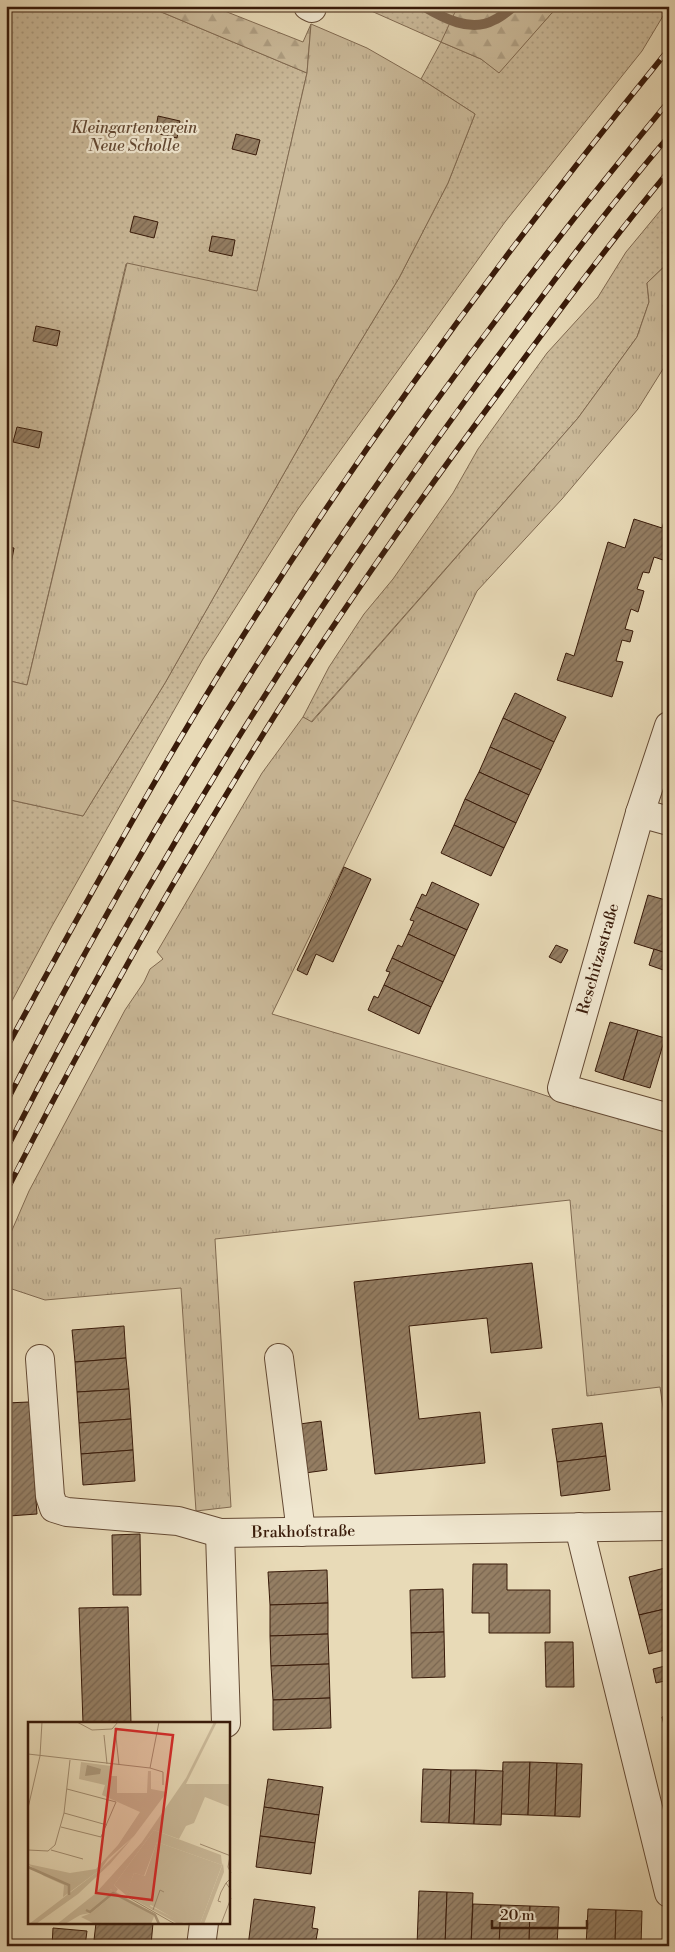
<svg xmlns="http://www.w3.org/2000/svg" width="675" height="1952" font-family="'Libre Bodoni',serif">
<defs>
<pattern id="grass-dots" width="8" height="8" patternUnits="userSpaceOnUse" patternTransform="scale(1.25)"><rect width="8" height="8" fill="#cab999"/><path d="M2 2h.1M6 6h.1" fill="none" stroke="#ae9e82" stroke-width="1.8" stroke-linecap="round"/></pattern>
<pattern id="forest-firs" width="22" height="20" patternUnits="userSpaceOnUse" patternTransform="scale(1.25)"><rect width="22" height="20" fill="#cab999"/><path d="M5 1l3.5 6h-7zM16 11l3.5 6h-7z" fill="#ae9e82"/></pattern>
<pattern id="park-tufts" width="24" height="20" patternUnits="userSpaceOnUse" patternTransform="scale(1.25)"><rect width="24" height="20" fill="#cab999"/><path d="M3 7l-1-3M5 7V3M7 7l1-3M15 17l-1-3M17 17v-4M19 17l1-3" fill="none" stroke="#ae9e82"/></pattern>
<pattern id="building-hatch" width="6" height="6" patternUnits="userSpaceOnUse" patternTransform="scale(1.25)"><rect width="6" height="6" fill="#947e63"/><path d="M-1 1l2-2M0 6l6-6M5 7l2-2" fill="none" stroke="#7a6650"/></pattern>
</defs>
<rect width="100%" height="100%" fill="#e8dab7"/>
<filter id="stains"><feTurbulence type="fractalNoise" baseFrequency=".004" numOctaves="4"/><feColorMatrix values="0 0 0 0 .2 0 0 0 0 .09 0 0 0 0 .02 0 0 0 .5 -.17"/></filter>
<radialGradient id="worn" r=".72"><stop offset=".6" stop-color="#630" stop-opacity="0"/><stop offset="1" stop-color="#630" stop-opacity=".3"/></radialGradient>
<g fill="url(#grass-dots)" stroke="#816a51">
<path d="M6,6H147L307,73L257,292L126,264L27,685L6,680Z"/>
<path d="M360,6H481L441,42L481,59L499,72L558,6H669L642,51L505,222L298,509L203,659L52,926L6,1012V799L83,816L165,683L337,380L399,278L448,183L475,114L421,79L441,42Z"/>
<path d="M669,200V262L647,283L649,302L637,337L578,418L311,722L303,717L329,667L364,614L393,579L453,493L478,449L547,353L598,297L626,252Z"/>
</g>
<g fill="url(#forest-firs)" stroke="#816a51">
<path d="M147,6H212L303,42L311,24L307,73Z"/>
<path d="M481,6H558L499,73L481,59L441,42L455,12Z"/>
</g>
<g fill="url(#park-tufts)" stroke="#816a51">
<path d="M311,24L367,48L421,79L475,114L448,183L399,278L337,380L165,683L83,816L6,799V680L27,685L127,263L257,291L307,73Z"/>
<path d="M669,262L668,361L638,409L562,499L477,591L272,1014L532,1091L583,1108L669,1131V1449L660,1387L587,1396L570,1200L215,1239L231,1507L196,1511L181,1288L45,1300L6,1287V1244L29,1191L125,1010L144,982L150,969L163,959L157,952L262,773L303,717L312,722L578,418L637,337L649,302L647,283Z"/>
</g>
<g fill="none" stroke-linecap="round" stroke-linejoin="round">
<path stroke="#7e664e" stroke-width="10" d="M423,6C443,18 471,33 494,20C501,17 508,11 514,6"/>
</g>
<g fill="url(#building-hatch)" stroke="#381a09">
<path d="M158,116L180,121L177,138L155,133Z"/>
<path d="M236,134L260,140L256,155L232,149Z"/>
<path d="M134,216L158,222L154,238L130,232Z"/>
<path d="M212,236L235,240L232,256L209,251Z"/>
<path d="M36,326L60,331L57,346L33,341Z"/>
<path d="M17,427L42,432L39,448L13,442Z"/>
<path d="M667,510L669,562L654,557L649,573L643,572L637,589L644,591L638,612L631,609L625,629L633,631L630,642L622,640L616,661L623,662L612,697L557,680L566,653L574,656L608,542L625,548L634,519L662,528Z"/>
<path d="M6,547L14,548L11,564L6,563Z"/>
<path d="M515,693L566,717L554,742L503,718Z"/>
<path d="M503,718L554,742L541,770L490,747Z"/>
<path d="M490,747L541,770L529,795L479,772Z"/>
<path d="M479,772L529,795L516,823L465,799Z"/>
<path d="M465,799L516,823L504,848L454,825Z"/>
<path d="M454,825L504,848L491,876L441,853Z"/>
<path d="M344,867L371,879L333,962L316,954L307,975L297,970Z"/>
<path d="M432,882L479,904L467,930L416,907L422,894L426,896Z"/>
<path d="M648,895L669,901V954L634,943Z"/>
<path d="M416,907L467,930L455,956L408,934L414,921L410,920Z"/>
<path d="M408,934L455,956L443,982L392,958L398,945L402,947Z"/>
<path d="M556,945L568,950L561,963L549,957Z"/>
<path d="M654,949L669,954V972L649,965Z"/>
<path d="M392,958L443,982L431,1007L384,985L390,972L386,971Z"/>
<path d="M384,985L431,1007L419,1034L368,1010L374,996L378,998Z"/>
<path d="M610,1022L638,1030L623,1080L595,1071Z"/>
<path d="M638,1030L665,1038L650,1088L623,1080Z"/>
<path d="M532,1263L542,1348L491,1353L487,1318L409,1326L419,1419L480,1412L485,1463L375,1474L354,1282Z"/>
<path d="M124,1326L126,1358L75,1362L72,1330Z"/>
<path d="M126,1358L129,1389L77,1392L75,1362Z"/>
<path d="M129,1389L131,1419L79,1423L77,1392Z"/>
<path d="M29,1402L37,1514L9,1516L6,1483V1403Z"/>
<path d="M131,1419L133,1450L81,1454L79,1423Z"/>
<path d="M321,1421L327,1470L305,1473L300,1424Z"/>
<path d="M602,1423L606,1456L557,1462L552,1429Z"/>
<path d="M133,1450L135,1481L83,1485L81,1454Z"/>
<path d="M606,1456L610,1490L561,1496L557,1462Z"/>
<path d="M140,1534L141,1595H113L112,1535Z"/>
<path d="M473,1564H507V1590H550V1633H489V1613H472Z"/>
<path d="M669,1567V1608L639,1615L629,1577Z"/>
<path d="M327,1570L328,1603L270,1605L268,1572Z"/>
<path d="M443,1589L444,1632L411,1633L410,1590Z"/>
<path d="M328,1603V1634L270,1636V1605Z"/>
<path d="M128,1607L131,1723H83L79,1608Z"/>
<path d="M669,1608V1649L649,1654L639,1615Z"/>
<path d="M444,1632L445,1677L412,1678L411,1633Z"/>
<path d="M328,1634L329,1664L271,1666L270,1636Z"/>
<path d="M545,1642H573L574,1687H546Z"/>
<path d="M329,1664L330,1698L273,1700L271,1666Z"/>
<path d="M669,1665V1680L656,1683L653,1669Z"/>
<path d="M330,1698L331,1728L273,1730V1700Z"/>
<path d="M669,1715V1746L662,1717Z"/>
<path d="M503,1762H530L528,1815L501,1814Z"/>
<path d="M530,1762L557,1763L555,1816L528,1815Z"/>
<path d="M557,1763L582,1764L580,1817L555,1816Z"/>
<path d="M423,1769L451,1770L449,1823L421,1822Z"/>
<path d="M451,1770H476L474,1824L449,1823Z"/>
<path d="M476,1770L503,1771L501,1825L474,1824Z"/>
<path d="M268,1779L323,1787L319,1815L264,1807Z"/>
<path d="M264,1807L319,1815L315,1843L260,1836Z"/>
<path d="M260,1836L315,1843L311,1874L256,1867Z"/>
<path d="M419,1891L447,1892L445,1946H417Z"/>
<path d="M447,1892L473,1893L471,1946H445Z"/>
<path d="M254,1899L315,1907L312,1928L318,1929L315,1946H248Z"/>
<path d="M473,1904L501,1905L499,1946H471Z"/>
<path d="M501,1905L530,1906L529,1946H499Z"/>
<path d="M530,1906L559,1907L557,1946H529Z"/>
<path d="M588,1909L616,1910L615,1946H586Z"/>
<path d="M616,1910L642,1911L641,1946H615Z"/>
<path d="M96,1923H153L151,1945L94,1940Z"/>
<path d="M53,1928L87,1931L85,1946H52Z"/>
</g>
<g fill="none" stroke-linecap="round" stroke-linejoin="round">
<g stroke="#644a34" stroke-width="30">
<g id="minor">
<path d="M308,6L312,8"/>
<path d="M669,726L640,813L562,1088L669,1118"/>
<path d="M640,813L669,821"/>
<path d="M279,1358L301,1532"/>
<path id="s1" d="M40,1359L50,1496L54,1508L67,1512L178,1521L220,1533L669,1526"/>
<path d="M579,1527L669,1893"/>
<path d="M220,1533L226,1723"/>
<path d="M201,1946L204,1923"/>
</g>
</g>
<use href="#minor" stroke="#f0e7d0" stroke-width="28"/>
<g stroke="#381a09" stroke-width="5.5">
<g id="rail">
<path d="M6,1049C74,923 143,798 218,676C353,457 506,249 669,49"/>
<path d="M6,1103C187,745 413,410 669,101"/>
<path d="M6,1150C141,884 299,628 475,387C538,302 600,217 669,136"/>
<path d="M6,1192C89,1028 179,868 277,712C347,602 423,495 501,390C555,316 610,242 669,171"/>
</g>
</g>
<use href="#rail" stroke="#f0e7d0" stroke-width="4" stroke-dasharray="11" stroke-linecap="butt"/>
</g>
<g text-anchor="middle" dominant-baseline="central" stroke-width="4.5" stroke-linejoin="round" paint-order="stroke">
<g font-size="16" font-style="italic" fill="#644a34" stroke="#f0e7d0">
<text x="134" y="128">Kleingartenverein<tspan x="134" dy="18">Neue Scholle</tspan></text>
</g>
<g font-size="16" fill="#381a09" stroke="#f0e7d0">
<text transform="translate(598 959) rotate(-74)">Reschitzastraße</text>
<text stroke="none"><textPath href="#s1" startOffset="402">Brakhofstraße</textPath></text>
</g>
</g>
<g transform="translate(28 1722)">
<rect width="202" height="202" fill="#e8dab7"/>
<path d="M186,0H189L158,62H202V85L177,75L166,101L158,104L151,117L126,108L86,163L90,167L88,170L127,192L123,202H67L53,195L63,191L86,172L83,167L59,189L37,202H29L67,172L114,120L158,56ZM106,114L82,142L50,172L8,202H1L73,147ZM129,120L194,143L172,202L152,200L99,169L106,151L117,154Z" fill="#cab999"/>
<path d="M195,141L196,150L176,202H172ZM83,167L86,172L63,191L51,193ZM99,169L123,182L122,184L158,202H150L98,173Z" fill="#cab999"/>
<path d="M53,40L83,44V54H89V71H119L120,49H123V67L139,70L106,114L80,137L73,147L35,175L36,163L16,154L0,142L42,151L68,147L90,123L112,90L74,73L77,63L51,57ZM126,108L193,133L194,143L129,120L116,154L106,151L98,173L86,163Z" fill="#cab999"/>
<path d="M59,43L73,47L72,52L57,54Z" fill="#ac997c"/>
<path fill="none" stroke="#ac997c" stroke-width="2.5" d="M0,145L41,163V173M58,188L62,190L85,171L127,193L131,202"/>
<path fill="none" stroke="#a28d71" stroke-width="1" d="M49,0L64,8L84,7L90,0M87,6L91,43M76,13L79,42M0,32L122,46L135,50V63M122,46L131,0M0,86L12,34L14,0M36,91L79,103M33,105L73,115L88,80L39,67M172,122L203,134M0,128L20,129L27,123L36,91L42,38M23,128L55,137M202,134L200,145L203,151M203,156L198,161L203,168M98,174L147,202M193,180L190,179L193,170L198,161M125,188L132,168L136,170M193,202L203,176"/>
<path fill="#d62828" fill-opacity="0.15" stroke="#d62828" stroke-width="2.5" d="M88,7L145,13L124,178L68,171Z"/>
<rect width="202" height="202" fill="none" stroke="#381a09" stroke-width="2.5"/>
</g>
<rect width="675" height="1952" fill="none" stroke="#e8dab7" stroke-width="25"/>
<rect x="8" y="8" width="660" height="1937" fill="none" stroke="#381a09" stroke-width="2.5"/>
<rect x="12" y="12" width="650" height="1927" fill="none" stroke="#381a09"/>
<path d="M492 1920v8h95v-8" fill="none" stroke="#381a09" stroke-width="2.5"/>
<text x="500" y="1920" font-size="15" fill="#381a09" stroke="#f0e7d0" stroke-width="4" paint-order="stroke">20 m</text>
<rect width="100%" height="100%" filter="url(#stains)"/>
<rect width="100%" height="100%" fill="url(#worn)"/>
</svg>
